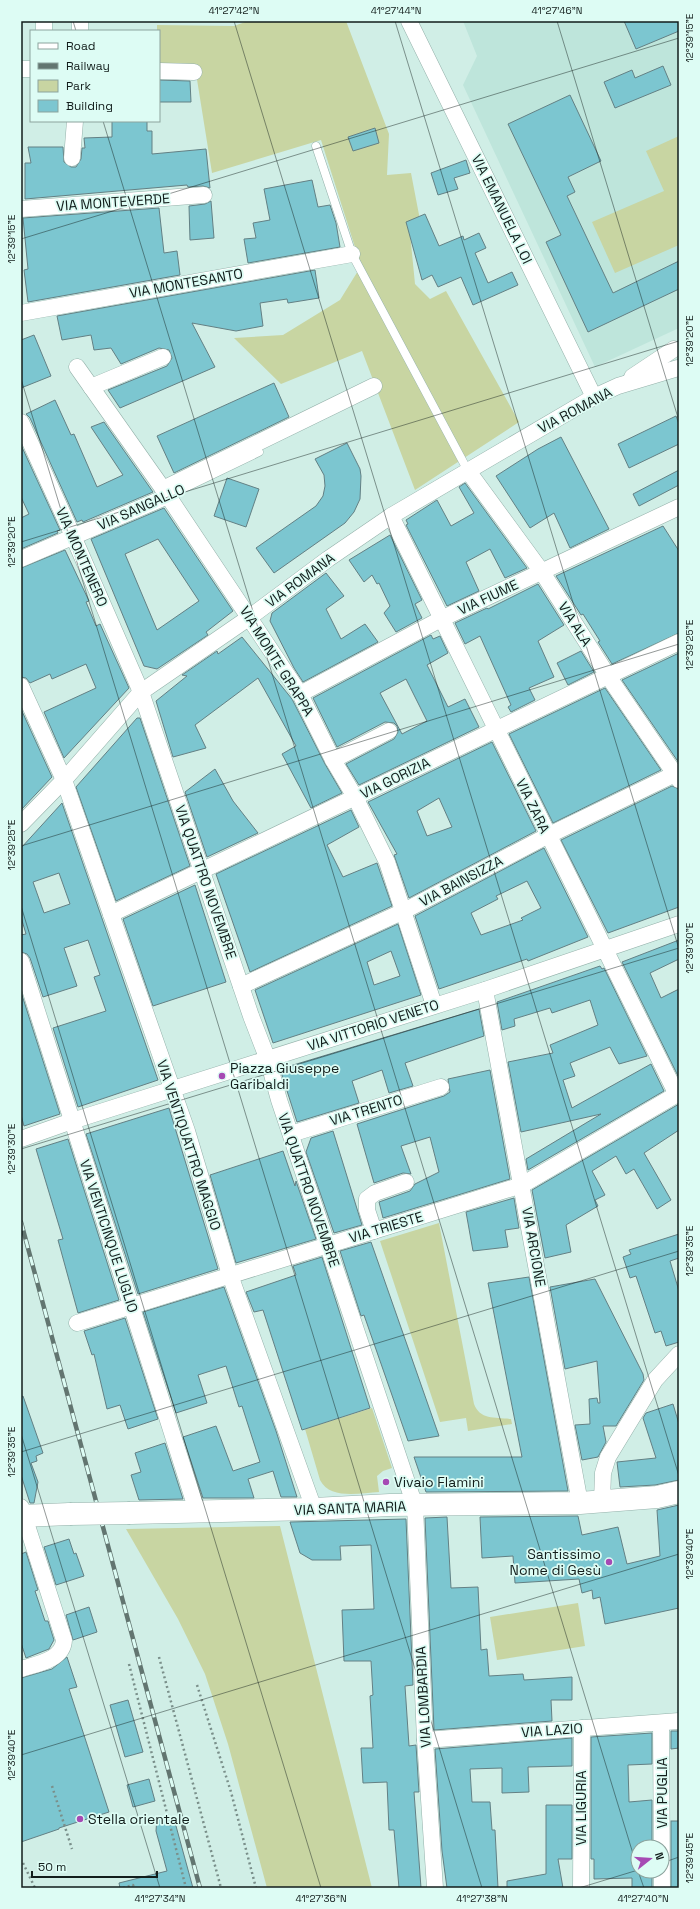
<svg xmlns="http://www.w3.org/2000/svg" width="700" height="1909" font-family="'Space Grotesk',sans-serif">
<rect width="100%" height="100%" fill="#d0eee6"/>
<path fill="#bee5db" d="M463,21H679V328L595,367L463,85L477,56Z"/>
<g fill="#c8d5a2">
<path d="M248,21H346L389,134L387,175L411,173L420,220L409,223L415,284L430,299L446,291L519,422L415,490L362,351L281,384L234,338L283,335L340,300L361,266L321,140L212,173L195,67H159V31H157V25L234,26Z"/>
<path d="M679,136V245L615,273L592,222L664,191L646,151Z"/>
<path d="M439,1223L474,1404C480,1420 495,1417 511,1419L512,1424L468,1431L466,1418L440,1422L380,1241Z"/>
<path d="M372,1408L392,1468L383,1471L377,1476L379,1492C360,1493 330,1500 320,1480L305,1429Z"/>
<path d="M280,1526L372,1888H267L228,1744L205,1674L178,1619L126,1529Z"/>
<path d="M578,1603L585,1646L497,1660L490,1617Z"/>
</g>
<g fill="#7cc6d0" stroke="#638084" fill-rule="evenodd">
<path d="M624,21H679V31L636,49Z"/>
<path d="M663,66L671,85L615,108L604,82L632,70L635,78Z"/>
<path d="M159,80L190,81L191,102H159Z"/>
<path d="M570,95L601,161L568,177L575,192L567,196L613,293L679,261V289L588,332L546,242L561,235L508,124Z"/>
<path d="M112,121H147V131H152V154L206,149L210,188L203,186L188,187L187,185L25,199V163H31L28,147H63L64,162L71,167H76L81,159L82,148H85L84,138L112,137Z"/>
<path d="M375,128L379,143L353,151L348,137Z"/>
<path d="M466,160L470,173L454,178L458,189L438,195L431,173Z"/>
<path d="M312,180L318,207L330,205L336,223L340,247L248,263L244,239L256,238L253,223L270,220L264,189Z"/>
<path d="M211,201L214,238L190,240L189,206L205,204Z"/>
<path d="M159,208L164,253L177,251L180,275L28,302L24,270L28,269L23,218Z"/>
<path d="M425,214L439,246L463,236L464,240L479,233L486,248L475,253L488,283L512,272L518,285L473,305L461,277L438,287L432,275L422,280L406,222Z"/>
<path d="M315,270L319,298L288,303L287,299L260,303L263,326L236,331L192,323L215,367L120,408L108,390L167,366L172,358L169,350L159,348L121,364L111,348L94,350L91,335L62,340L57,316Z"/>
<path d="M34,335L51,376L21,388V340Z"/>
<path d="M274,383L289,417L174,473L157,436Z"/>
<path d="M55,400L71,435L74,434L97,487L123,475L91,427L104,422L153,492L83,522L82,520L77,522L30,418L26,414Z"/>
<path d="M676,416L679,424V444L629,468L618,444Z"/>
<path d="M561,437L609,529L570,548L554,513L530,528L496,476L538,449Z"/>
<path d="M347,443L360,469L361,476L360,499L354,512L345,523L274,573L256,548L316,506L323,496L325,486L324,475L315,459Z"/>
<path d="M21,445L60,530L57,531L58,533L21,549V518L29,514L21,497Z"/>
<path d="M679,470V485L639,506L633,494Z"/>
<path d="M227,478L259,489L246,527L214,516Z"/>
<path d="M465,483L527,568L505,578L490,549L466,562L479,591L447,606L406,525L408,524L406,520L437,500L451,526L474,513L459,487Z"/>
<path d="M164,508L233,611L206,632L208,635L157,669L144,666L91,539ZM158,539L199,601L157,630L125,554Z"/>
<path d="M663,526L679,551V633L612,664L598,642L600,641L583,614L581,615L556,576Z"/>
<path d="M390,535L422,600L415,604L422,618L396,632L384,613L390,606L379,583L377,584L372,575L364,582L349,560Z"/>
<path d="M65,550L89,601L86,602L96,626L100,624L129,688L64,758L44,712L96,688L86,664L52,679L50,674L30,683L26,678L21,677V568Z"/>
<path d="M326,573L344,596L326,609L341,639L365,624L378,642L303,682L294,668L270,621L272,613Z"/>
<path d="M538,584L564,625L538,641L554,677L529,688L535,700L511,712L508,707L511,705L480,636L465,644L455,623L487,608L488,609Z"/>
<path d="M431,635L433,639L440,636L448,653L427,665L448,707L465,699L479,727L359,785L346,764L394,739L398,732L397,726L394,723L385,722L337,747L313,698ZM406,679L427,721L402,734L380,693Z"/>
<path d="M242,637L292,699L325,764L342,793L311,808L282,754L296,746L258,678L195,725L206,748L173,757L156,701L187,676L182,675L217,651L218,654Z"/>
<path d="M581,651L594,672L568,685L557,663Z"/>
<path d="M679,653V763L622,680Z"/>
<path d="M605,688L661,770L553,823L509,734Z"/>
<path d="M21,709L52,777L21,810Z"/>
<path d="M137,718H140L190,866L116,901L76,787Z"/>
<path d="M492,742L536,831L409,898L394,855L397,854L368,802ZM439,798L452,827L427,836L417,811Z"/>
<path d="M215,769L233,801L258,833L207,857L185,792Z"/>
<path d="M672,786L679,789V907L608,933L561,840Z"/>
<path d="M62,803L158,1080L78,1107L53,1028L106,1011L94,977L100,975L88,940L64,948L77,986L43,997L30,958L27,954L21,952V935L26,934L21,917V848ZM59,873L70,904L44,913L33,882Z"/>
<path d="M351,810L359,827L327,845L343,877L377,863L392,906L250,972L216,874Z"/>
<path d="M544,848L588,937L528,961L527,959L439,989L415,916ZM527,881L541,908L521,918L523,920L481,935L471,913L498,899L496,896Z"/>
<path d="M195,885L226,982L153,1006L123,919Z"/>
<path d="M398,924L421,995L273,1043L255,990ZM391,951L400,976L374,985L367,962Z"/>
<path d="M679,940V959L650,973L661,998L679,989V1078L622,962Z"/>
<path d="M600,966L602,969L604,968L647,1056L619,1064L610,1047L570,1063L575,1076L563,1080L572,1108L651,1064L664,1091L528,1170L526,1159L601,1114L521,1132L508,1062L553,1053L550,1045L598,1025L590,1000L552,1013L550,1008L514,1019L515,1026L502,1030L497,1002Z"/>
<path d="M21,992L60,1114L24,1126L21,1115Z"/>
<path d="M479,1009L484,1036L405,1063L413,1086L389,1093L382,1070L352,1081L359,1103L297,1122L280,1069Z"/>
<path d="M490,1070L510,1179L383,1218L379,1202L410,1191L415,1184L439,1172L430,1137L401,1146L411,1174L403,1173L374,1183L357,1124L444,1096L450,1092L448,1079Z"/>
<path d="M679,1104V1130L644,1153L671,1200L657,1209L634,1169L626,1174L616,1156L592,1171L605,1195L595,1200L598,1206L566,1225L571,1252L545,1258L532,1190Z"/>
<path d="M169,1108L218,1269L138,1294L86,1134Z"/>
<path d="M333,1131L362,1225L334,1233L306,1152L311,1138Z"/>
<path d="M68,1139L119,1300L78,1313L58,1240L63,1239L36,1149Z"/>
<path d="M283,1151L295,1186L296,1181L316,1239L236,1263L210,1175Z"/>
<path d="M514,1198L519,1228L505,1230L508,1247L473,1251L466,1212Z"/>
<path d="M679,1234V1258L670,1261L679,1291V1342L666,1346L661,1331L655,1333L636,1276L630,1278L623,1257L631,1254L629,1250Z"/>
<path d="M371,1242L439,1436L408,1441L364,1315L361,1316L340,1251Z"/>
<path d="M322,1257L370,1408L302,1430L263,1310L254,1312L246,1292L296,1275L293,1266Z"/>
<path d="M529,1277L568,1491L426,1492L414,1457H522L488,1283Z"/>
<path d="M595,1279L643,1374L644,1380L616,1426H603L606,1442L598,1457L582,1460L575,1425L590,1424L589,1399L597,1398L598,1403H600L597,1361L565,1369L550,1287Z"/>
<path d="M224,1287L276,1431L297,1497H281L273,1471L248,1479L254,1498H203L183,1437L216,1426L233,1471L260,1462L242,1406L239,1407L226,1366L198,1375L207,1403L176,1413L143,1312Z"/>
<path d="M125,1318L158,1419L128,1429L120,1405L107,1409L94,1354L92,1355L84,1331Z"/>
<path d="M23,1396L43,1453L36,1456L37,1461L31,1463L38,1482L34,1503H30L21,1475V1397Z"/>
<path d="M673,1404L679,1424V1480L655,1485L620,1487L617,1462L656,1458L643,1418L646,1413Z"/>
<path d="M165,1443L183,1499L139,1500L131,1475L141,1472L135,1453Z"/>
<path d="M679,1505V1608L605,1624L600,1597L593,1599L592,1590L582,1593L579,1579L515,1583L513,1556L482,1558L480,1517L578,1516L582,1535L618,1527L627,1564L660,1556L657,1510Z"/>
<path d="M447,1517L451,1588L478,1587L481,1650L487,1649L489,1676L523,1674L524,1680L572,1677V1700H551L552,1721L434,1730L425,1518Z"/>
<path d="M406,1519L413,1685L405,1686L409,1746L416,1745L419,1792H414L421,1888H399L394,1830H389L387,1782L363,1783L361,1748H373L370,1696L373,1695L371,1661H344L342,1610L374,1609L371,1545L340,1546L341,1560H312L300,1553L290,1522Z"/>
<path d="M69,1539L74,1554L76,1553L84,1576L56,1585L44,1547Z"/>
<path d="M26,1552L38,1590L35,1591L45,1621H48L54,1640L49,1649L26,1658L21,1643V1554Z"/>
<path d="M89,1607L97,1632L73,1640L66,1615Z"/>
<path d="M67,1657L77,1687L69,1689L109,1812L59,1828V1829L21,1842V1678L52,1669Z"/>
<path d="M128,1700L143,1752L125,1757L110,1705Z"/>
<path d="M671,1731H679V1748L671,1749Z"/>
<path d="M652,1733V1764L628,1765L629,1802L652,1800V1847H638V1871H652V1888H632V1878L594,1879V1859H591V1737Z"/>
<path d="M572,1738V1766L528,1767L529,1792L502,1793V1768L470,1769L472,1802H490L492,1830H495L498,1888H447L442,1851L435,1749Z"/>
<path d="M149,1779L155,1801L133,1807L127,1785Z"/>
<path d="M546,1805H572V1859H558L563,1888H507V1881L546,1874Z"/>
<path d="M157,1817L172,1819L176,1826L193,1888H120L119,1883L167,1871L156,1831Z"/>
<rect x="671" y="1821" width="8" height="67"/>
</g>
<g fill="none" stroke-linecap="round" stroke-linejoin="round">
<g stroke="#94b1aa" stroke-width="9">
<g id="service">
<path d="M316,146L352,254L468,471"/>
<path d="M168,496L259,452"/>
</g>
</g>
<g stroke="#94b1aa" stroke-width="17">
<g id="minor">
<path d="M44,21V31"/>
<path d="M409,21L594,397"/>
<path d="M80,31V21"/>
<path d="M21,69H31"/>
<path d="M159,71L194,72"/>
<path d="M72,158L75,121"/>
<path d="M21,209L204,195"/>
<path d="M21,313L352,254"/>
<path d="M77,367L168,496L300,694L333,760L355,797L387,862L434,1005"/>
<path d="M632,377L674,349"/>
<path d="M91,387L163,357"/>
<path d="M21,422L73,536L141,692L251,1016L268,1060L279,1100L415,1506L425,1740L435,1888"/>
<path d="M468,471L542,572L608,676L679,780"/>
<path d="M163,489L374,386"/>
<path d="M391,516L677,1095"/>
<path d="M21,559L168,496"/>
<path d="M21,686L64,780L187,1131L230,1275L314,1509"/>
<path d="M300,694L441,619L679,507"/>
<path d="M333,760L389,731"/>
<path d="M21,824L64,780L141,692L250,617L328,559L391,516L594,397L618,386L678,368"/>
<path d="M111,914L679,642"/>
<path d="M21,961L197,1511"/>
<path d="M241,986L404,911L547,836L679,772"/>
<path d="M485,990L580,1503"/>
<path d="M291,1134L441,1087"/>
<path d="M21,1139L72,1121L485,990L679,924"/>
<path d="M374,1231L367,1210V1199L375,1193L406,1182"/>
<path d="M77,1323L522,1185L679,1093"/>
<path d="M602,1501L603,1473L608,1457L655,1380L679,1354"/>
<path d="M21,1507L64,1640C63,1660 37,1664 21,1669"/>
<path d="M661,1723L662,1888"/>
<path d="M425,1740L679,1721"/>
<path d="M581,1888L582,1728"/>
</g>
</g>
<g stroke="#94b1aa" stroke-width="23">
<g id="secondary">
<path d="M130,1513L314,1509L390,1505L580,1503L657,1497L679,1492"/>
<path d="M21,1516L70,1514"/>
</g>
</g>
<g stroke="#7a8f8a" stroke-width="2.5" stroke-dasharray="2 3" stroke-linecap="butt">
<path d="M159,1657L221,1888"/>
<path d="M129,1664L186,1888"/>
<path d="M197,1685L231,1792L256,1888"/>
<path d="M52,1786L72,1849"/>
<path d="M23,1863L35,1888"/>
<path d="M123,1888L133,1885L134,1888"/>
</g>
<use href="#service" stroke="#fff" stroke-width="8"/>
<use href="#minor" stroke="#fff" stroke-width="16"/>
<use href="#secondary" stroke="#fff" stroke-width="22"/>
<g stroke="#627570" stroke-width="4.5">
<path id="rail" d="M21,1222L200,1888"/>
</g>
<use href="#rail" stroke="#ddfcf4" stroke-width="3" stroke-dasharray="9" stroke-linecap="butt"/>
<g stroke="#94b1aa" stroke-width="23" stroke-linecap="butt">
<path id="secondary-bridge" d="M70,1514L130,1513"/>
</g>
<use href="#secondary-bridge" stroke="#fff" stroke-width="22"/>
</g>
<path fill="none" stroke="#121d1b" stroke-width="1" stroke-opacity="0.45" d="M73,21L76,31M234,21L679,1476M395,21L679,949M557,21L679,421M103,121L638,1870M21,239L679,38M21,379L482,1888M21,542L679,341M21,846L679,644M21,906L321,1888M21,1149L679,948M21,1434L160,1888M21,1452L679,1251M21,1755L679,1554M662,1863L679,1857M638,1871L644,1888M579,1888L638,1870"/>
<g fill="#a64ab4" stroke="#ddfcf4" stroke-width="1.5">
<circle cx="222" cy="1076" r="4"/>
<circle cx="386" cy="1482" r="4"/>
<circle cx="609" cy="1562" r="4"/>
<circle cx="80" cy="1819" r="4"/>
</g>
<g text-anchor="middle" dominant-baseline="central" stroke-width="3.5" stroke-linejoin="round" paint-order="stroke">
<g font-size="14" fill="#121d1b" stroke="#ddfcf4">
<text transform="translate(113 202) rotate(-4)">VIA MONTEVERDE</text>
<text transform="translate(502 209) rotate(64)">VIA EMANUELA LOI</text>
<text transform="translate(186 283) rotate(-10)">VIA MONTESANTO</text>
<text transform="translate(575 410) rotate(-28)">VIA ROMANA</text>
<text transform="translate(141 507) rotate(-24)">VIA SANGALLO</text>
<text transform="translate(82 557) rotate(66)">VIA MONTENERO</text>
<text transform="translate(300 580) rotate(-36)">VIA ROMANA</text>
<text transform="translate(488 597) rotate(-25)">VIA FIUME</text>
<text transform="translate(575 624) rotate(58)">VIA ALA</text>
<text transform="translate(277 661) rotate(58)">VIA MONTE GRAPPA</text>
<text transform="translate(395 778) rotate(-26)">VIA GORIZIA</text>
<text transform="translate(533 806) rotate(64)">VIA ZARA</text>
<text transform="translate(461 881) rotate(-28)">VIA BAINSIZZA</text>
<text transform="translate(206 882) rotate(71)">VIA QUATTRO NOVEMBRE</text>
<text transform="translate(373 1025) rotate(-18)">VIA VITTORIO VENETO</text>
<text transform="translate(366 1110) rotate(-17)">VIA TRENTO</text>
<text transform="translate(189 1145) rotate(72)">VIA VENTIQUATTRO MAGGIO</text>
<text transform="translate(309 1190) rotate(71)">VIA QUATTRO NOVEMBRE</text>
<text transform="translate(386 1227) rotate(-17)">VIA TRIESTE</text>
<text transform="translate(109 1236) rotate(72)">VIA VENTICINQUE LUGLIO</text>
<text transform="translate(534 1247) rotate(80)">VIA ARCIONE</text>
<text transform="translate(350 1508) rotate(-2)">VIA SANTA MARIA</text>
<text transform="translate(423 1697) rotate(-93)">VIA LOMBARDIA</text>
<text transform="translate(552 1730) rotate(-4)">VIA LAZIO</text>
<text transform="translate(662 1793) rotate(-90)">VIA PUGLIA</text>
<text transform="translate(581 1808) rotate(-90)">VIA LIGURIA</text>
</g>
<g font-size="14" fill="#121d1b" stroke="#ddfcf4" text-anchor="start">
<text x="230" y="1068">Piazza Giuseppe<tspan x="230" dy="16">Garibaldi</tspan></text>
<text x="394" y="1482">Vivaio Flamini</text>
<text x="601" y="1554" text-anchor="end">Santissimo<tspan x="601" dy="16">Nome di Gesù</tspan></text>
<text x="88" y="1819">Stella orientale</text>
</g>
</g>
<rect width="700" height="1909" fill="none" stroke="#ddfcf4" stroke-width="44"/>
<rect x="30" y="30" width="130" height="92" fill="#ddfcf4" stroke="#8ca39d"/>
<rect x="38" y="43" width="20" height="6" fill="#ffffff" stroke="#8ca39d"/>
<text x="66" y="50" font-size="12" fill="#121d1b">Road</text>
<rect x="38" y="63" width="20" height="6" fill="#627570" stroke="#8ca39d"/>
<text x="66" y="70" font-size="12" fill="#121d1b">Railway</text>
<rect x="38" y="80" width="20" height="12" fill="#c8d5a2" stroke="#8ca39d"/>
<text x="66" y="90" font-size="12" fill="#121d1b">Park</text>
<rect x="38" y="100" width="20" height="12" fill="#7cc6d0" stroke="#8ca39d"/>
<text x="66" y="110" font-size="12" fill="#121d1b">Building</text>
<g transform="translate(650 1859) rotate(73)"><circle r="19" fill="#ddfcf4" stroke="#8ca39d"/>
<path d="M0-3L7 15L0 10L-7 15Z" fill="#a64ab4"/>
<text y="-6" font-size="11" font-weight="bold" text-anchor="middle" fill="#121d1b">N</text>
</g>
<path d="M32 1871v6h125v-6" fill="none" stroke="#121d1b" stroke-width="2"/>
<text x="38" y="1871" font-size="12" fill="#121d1b" stroke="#ddfcf4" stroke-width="3" paint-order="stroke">50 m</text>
<rect x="22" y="22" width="656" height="1865" fill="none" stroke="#121d1b" stroke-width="1.5"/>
<g font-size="10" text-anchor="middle" fill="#121d1b">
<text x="234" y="14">41°27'42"N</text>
<text x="396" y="14">41°27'44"N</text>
<text x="557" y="14">41°27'46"N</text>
<text transform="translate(689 38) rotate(-90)" y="4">12°39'15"E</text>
<text transform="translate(11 239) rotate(-90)" y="4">12°39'15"E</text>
<text transform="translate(689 341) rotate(-90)" y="4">12°39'20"E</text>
<text transform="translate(11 542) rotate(-90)" y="4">12°39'20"E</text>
<text transform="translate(689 645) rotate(-90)" y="4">12°39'25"E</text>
<text transform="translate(11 845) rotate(-90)" y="4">12°39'25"E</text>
<text transform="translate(689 948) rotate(-90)" y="4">12°39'30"E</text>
<text transform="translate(11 1149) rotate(-90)" y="4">12°39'30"E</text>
<text transform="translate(689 1251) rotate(-90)" y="4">12°39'35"E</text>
<text transform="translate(11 1452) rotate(-90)" y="4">12°39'35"E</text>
<text transform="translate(689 1554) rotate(-90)" y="4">12°39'40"E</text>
<text transform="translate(11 1755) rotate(-90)" y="4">12°39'40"E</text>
<text transform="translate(689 1858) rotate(-90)" y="4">12°39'45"E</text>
<text x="160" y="1902">41°27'34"N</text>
<text x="321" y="1902">41°27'36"N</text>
<text x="482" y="1902">41°27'38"N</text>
<text x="643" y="1902">41°27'40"N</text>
</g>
</svg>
